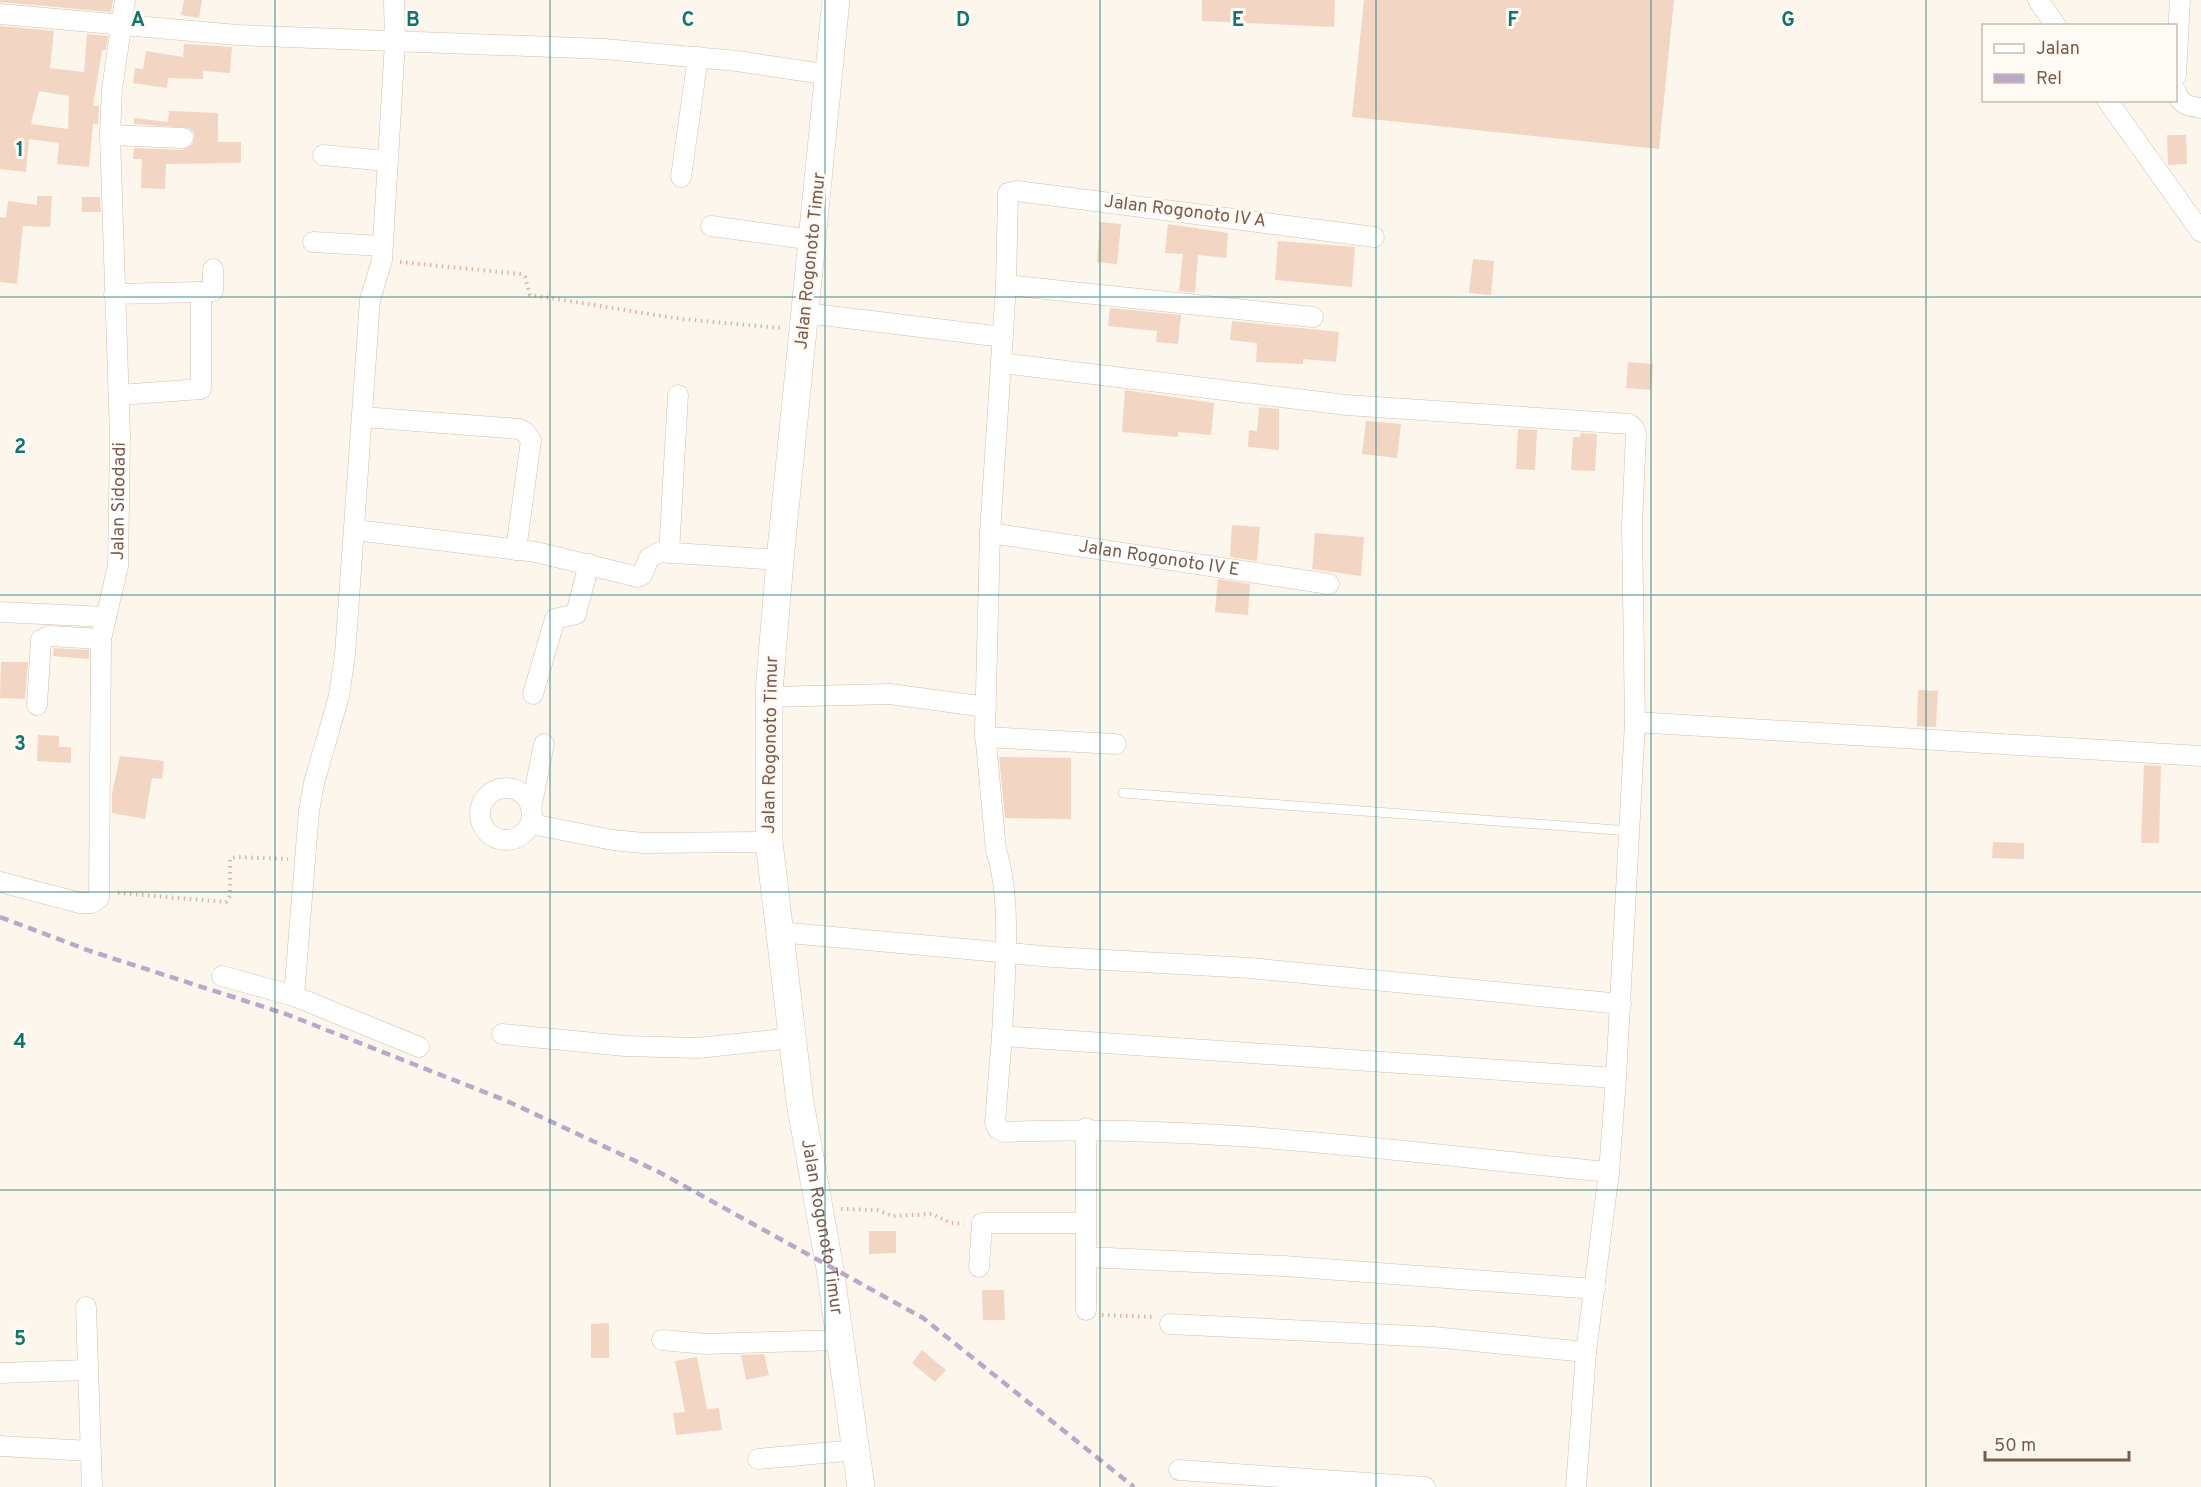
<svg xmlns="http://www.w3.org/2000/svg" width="2201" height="1487" font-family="Overpass,sans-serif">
<rect width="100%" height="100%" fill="#fdf6ec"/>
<g fill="#f3d5c3" fill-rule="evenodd">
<path d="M0,0H113L111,12L0,2Z"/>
<path d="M184,0H202L199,18L181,15Z"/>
<path d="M1202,0H1335L1334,27L1202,21Z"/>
<path d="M1364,0H1674L1659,149L1352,117Z"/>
<path d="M0,26L54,31L50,68L84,72L87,34L108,36L106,50H102L93,106H99L98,124H93L89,167L57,164L59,143L29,139L26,172L0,169ZM39,91L69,96L68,129L31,124Z"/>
<path d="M184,44L232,47L230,73L203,71V79L168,78L167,88L133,83L135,68L143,69L146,51L183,57Z"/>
<path d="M169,111L218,113V142H241V163L166,164L165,189L141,188L142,159H133L134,148L183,150L193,144L194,133L189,128L134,124V118L168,122Z"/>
<path d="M2167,135H2186L2187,164L2168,165Z"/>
<path d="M37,196H52L50,227L23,226L17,284L0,282V217L6,218L8,201L37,205Z"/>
<path d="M82,197H100L101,212H82Z"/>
<path d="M1100,222L1121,224L1117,264L1097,262Z"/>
<path d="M1168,224L1228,233L1226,258L1198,255L1195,293L1179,291L1183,254L1165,253Z"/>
<path d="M1278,241L1355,247L1352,287L1275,280Z"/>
<path d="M1473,259L1494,261L1491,295L1469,293Z"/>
<path d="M1110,308L1181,315L1178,344L1156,342L1157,331L1108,326Z"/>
<path d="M1232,321L1339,332L1336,362L1303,359V364L1256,362L1257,343L1230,340Z"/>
<path d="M1628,362L1653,364L1651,390L1626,388Z"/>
<path d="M1125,390L1214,403L1211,435L1178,432V437L1122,432Z"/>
<path d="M1259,407L1279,409V450L1248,447L1249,430L1257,431Z"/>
<path d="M1366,421L1401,424L1397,458L1362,454Z"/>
<path d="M1518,429L1537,430L1535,470L1516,469Z"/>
<path d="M1581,433L1597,434L1595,471L1571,470L1573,437H1580Z"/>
<path d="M1232,525L1260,527L1257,561L1230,557Z"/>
<path d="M1315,533L1364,537L1361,576L1312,569Z"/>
<path d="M1218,579L1250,584L1248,615L1215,612Z"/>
<path d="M54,648L89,650V659L53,656Z"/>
<path d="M1,662H28L25,699L0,698Z"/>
<path d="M1918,690L1938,691L1936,727L1917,726Z"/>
<path d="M38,735L59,736V747H71V763L37,761Z"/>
<path d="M120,756L164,761L162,779L152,778L145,819L112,813V794Z"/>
<path d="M999,757L1071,758V819L1005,818Z"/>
<path d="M2144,765L2161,766L2159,843H2141Z"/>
<path d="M1993,842L2024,843V859L1992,858Z"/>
<path d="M869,1231H896V1253L869,1254Z"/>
<path d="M982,1290H1004L1005,1320H983Z"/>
<path d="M609,1323V1358H591V1324Z"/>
<path d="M922,1350L946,1370L935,1382L912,1363Z"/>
<path d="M764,1354L769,1375L746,1380L741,1355Z"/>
<path d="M697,1357L707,1409L719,1408L722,1430L676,1435L673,1413L685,1412L675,1361Z"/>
</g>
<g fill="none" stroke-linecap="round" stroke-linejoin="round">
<g stroke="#d1beb0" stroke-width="10">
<path id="service" d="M1123,793L1630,831"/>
</g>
<g stroke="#d1beb0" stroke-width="21">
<g id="minor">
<path d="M2038,0L2056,26"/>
<path d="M0,14L237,35L604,49L737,61L830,75"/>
<path d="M2176,76L2180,0"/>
<path d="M2176,91C2180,105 2188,106 2201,108"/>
<path d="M2107,100L2201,232"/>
<path d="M110,135L183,138"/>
<path d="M323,155L387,161"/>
<path d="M681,177L698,57"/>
<path d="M711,226L813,240"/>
<path d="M1374,237L1017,191L1008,193L1006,285L990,533L985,731L996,850C1013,902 1004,980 1002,1036L1616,1078L1635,722L2201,756"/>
<path d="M313,242L382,246"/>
<path d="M1006,285L1313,317"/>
<path d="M201,292L213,291V269"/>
<path d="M114,294L201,292V389L119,395"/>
<path d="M805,313L1003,337"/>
<path d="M1002,363L1346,405L1629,424L1634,428L1636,434L1632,526L1635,722"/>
<path d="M363,417L519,429L525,432L531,440L516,550"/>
<path d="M355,530L536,552L638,577L642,575L649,558L660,552L780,560"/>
<path id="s1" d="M990,533L1329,584"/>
<path d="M669,553L678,395"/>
<path d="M0,612L106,617"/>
<path d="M533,694L555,619L576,614L589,564"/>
<path d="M769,697L890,694L986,707"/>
<path d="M37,705L41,640L49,636L101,639"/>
<path d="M985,737L1116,744"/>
<circle cx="506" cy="814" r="26"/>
<path d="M531,808L544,744"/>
<path d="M531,824L613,840L643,843L769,842"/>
<path id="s2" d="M0,882L80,903H92L99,898L101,639L118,566L120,436L110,135L112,89L125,0"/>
<path d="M778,932L1053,957L1250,968L1621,1004"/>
<path d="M222,976L294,996L419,1047"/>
<path d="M294,996L309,811L314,783L339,696L345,655L370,300L382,260L395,42L394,0"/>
<path d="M502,1034L625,1046L698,1048L792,1038"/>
<path d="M1002,1036L995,1122L997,1128L1004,1132C1206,1123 1408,1153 1609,1172"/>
<path d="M1086,1128V1257L1284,1266L1595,1289"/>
<path d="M979,1267L982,1223H1085"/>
<path d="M86,1307L92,1487"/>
<path d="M1086,1310V1257"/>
<path d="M1170,1324L1433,1337L1586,1352"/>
<path d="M662,1340L706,1344L840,1340"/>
<path d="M0,1373L86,1370"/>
<path d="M0,1446L90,1451"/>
<path d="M758,1459L856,1450"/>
<path d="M1179,1470L1425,1487"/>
<path d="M1576,1487L1586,1352L1609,1172L1616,1078"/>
</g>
</g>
<g stroke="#d6c0b0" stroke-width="28">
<g id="secondary">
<path id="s3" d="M836,0L780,560L769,692V842L800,1102L830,1269L861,1487"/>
</g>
</g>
<g stroke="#d9b8a5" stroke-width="4" stroke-dasharray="1.5 4.5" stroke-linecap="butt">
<path d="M400,262L521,274L525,277L530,295L538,296L681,319L782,328"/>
<path d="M118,893L226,902L230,896V859L236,857L288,859"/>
<path d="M841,1209L877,1210L892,1216L932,1214L951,1223L964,1224"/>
<path d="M1102,1315L1154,1317"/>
</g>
<use href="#service" stroke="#fff" stroke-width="9"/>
<use href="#minor" stroke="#fff" stroke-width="20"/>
<use href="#secondary" stroke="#fff" stroke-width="27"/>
<path stroke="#b9a8c9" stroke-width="4.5" stroke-dasharray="9 6" stroke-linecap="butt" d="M0,917L90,951L286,1014L507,1101L659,1172L923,1318L1134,1487"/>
</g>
<path fill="none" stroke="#0f766e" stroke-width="1.5" stroke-opacity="0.55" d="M275,0V1487M550,0V1487M825,0V1487M1100,0V1487M1376,0V1487M1651,0V1487M1926,0V1487M0,297H2201M0,595H2201M0,892H2201M0,1190H2201"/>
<g text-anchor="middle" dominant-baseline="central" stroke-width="6" stroke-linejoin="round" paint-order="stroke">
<g font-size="18" fill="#7a5c4d" stroke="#fffaf3">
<text transform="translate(1185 212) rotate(7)">Jalan Rogonoto IV A</text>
<text transform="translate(811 261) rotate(-84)">Jalan Rogonoto Timur</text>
<text stroke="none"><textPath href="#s2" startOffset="502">Jalan Sidodadi</textPath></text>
<text stroke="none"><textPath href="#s1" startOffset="171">Jalan Rogonoto IV E</textPath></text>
<text transform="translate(771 745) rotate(-89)">Jalan Rogonoto Timur</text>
<text stroke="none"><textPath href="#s3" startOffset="1234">Jalan Rogonoto Timur</textPath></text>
</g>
</g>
<g font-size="20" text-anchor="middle" font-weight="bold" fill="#0f766e" stroke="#fffaf3" stroke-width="6" stroke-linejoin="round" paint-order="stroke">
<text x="138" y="26">A</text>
<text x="413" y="26">B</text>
<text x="688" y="26">C</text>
<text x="963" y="26">D</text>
<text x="1238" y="26">E</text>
<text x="1513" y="26">F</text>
<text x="1788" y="26">G</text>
<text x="20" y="156">1</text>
<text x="20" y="453">2</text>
<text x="20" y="750">3</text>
<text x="20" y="1048">4</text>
<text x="20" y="1345">5</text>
</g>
<rect x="1982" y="24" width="195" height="78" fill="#fffaf3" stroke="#cabbb1" stroke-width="1.5"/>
<rect x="1994" y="44" width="30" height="9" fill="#ffffff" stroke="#cabbb1" stroke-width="1.5"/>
<text x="2036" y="54" font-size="18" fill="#7a5c4d">Jalan</text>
<rect x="1994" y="74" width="30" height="9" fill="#b9a8c9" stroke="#cabbb1" stroke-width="1.5"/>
<text x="2036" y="84" font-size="18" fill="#7a5c4d">Rel</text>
<path d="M1985 1451v9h144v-9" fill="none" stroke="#7a5c4d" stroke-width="3"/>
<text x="1994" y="1451" font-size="18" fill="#7a5c4d" stroke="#fffaf3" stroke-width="4.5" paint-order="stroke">50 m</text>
</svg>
